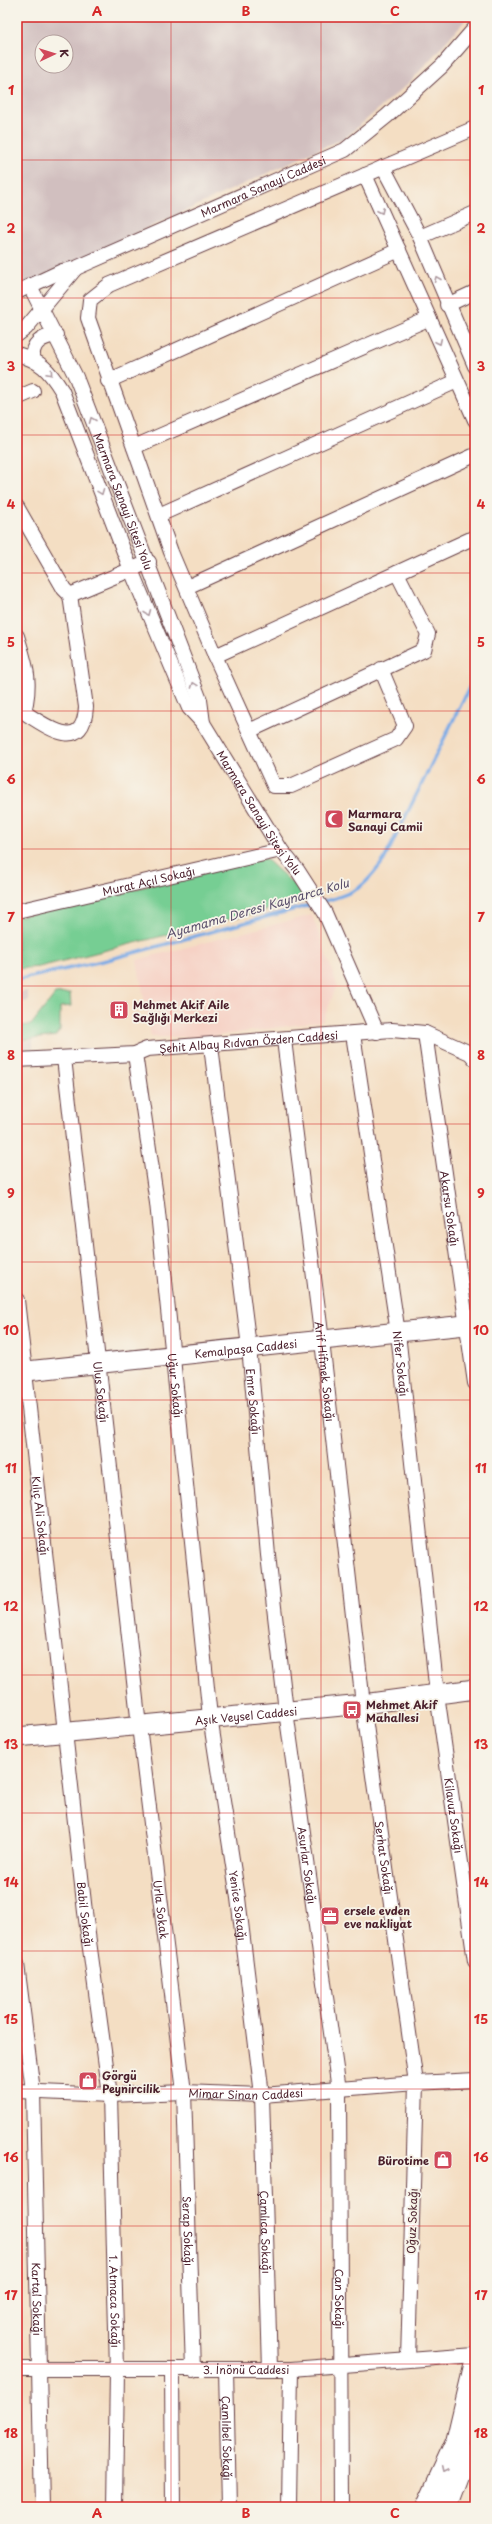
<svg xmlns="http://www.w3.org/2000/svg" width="492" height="2524" font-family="'Playpen Sans',sans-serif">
<rect width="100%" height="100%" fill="#f7f3e8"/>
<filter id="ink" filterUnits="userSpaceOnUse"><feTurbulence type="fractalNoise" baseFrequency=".025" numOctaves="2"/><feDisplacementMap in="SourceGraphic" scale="8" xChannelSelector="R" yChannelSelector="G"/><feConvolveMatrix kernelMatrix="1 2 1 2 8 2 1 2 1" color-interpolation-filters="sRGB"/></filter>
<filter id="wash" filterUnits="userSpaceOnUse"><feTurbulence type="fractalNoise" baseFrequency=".012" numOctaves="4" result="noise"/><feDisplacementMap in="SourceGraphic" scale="16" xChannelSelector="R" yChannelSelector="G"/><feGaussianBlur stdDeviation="0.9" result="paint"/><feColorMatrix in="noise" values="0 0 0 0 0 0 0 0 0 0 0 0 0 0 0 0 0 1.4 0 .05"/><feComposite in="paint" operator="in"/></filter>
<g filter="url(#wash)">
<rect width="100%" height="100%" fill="#f4dec3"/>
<path fill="#f6d1c5" d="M312,915L337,985L323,1021L209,1037H151L137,960Z"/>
<g fill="#d1bfbf" fill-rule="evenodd">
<path d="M17,17H468L411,81L346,137L17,288ZM42,42H66V66H42Z"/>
<path d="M27,991L29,1001L18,1003L23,1041L33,1040V1048L17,1050V993Z"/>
</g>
<g fill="#76ce93" stroke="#60765f">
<path d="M265,858L310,899L39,967L17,969V917Z"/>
<path d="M70,993L71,1006L60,1007V1030L56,1036L23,1040L17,1037V1026L31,1025L55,994Z"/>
</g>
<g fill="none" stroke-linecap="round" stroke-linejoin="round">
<g stroke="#7babe6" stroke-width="3.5">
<path d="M322,902C357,892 363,889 384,860L475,676"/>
<path d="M17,980L107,960L314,904"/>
</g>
</g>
</g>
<g filter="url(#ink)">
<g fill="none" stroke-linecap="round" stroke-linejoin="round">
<g stroke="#643c42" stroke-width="16">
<g id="street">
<path d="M383,167L420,237L475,366"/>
<path d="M365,175L475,420"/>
<path d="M420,237L475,213"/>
<path id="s1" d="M30,286L76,377L200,700L203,723"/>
<path id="s2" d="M17,292L62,271L76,268L345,150L387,116L442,66L475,28"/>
<path d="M447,305L475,292"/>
<path d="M17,335L26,328L76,268"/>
<path id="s3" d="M17,354C41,361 49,370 62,391L131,570L189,708L203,723L281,850L298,871L325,913L377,1032"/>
<path d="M33,359C31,343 42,337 56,335"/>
<path d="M108,381L399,250"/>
<path d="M17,398L33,391"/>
<path d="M134,447L428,319"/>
<path d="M17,507L64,589L70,595L149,562"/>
<path d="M159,515L457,381"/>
<path d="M187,587L475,455"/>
<path d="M17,636C26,666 32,681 24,712"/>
<path d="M215,656L475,537"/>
<path d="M381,669L405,726L396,739L291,786H274L215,656L171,552L88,318L90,300L109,285L475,128"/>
<path d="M17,708C41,722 83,758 86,707L70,595"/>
<path d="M249,731L424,650L428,634L397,573"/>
<path id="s4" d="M17,911L281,850"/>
<path id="s5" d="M425,1033L475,1383"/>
<path id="s6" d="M353,1034L398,1333L437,1694L475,1961"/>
<path id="s7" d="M284,1040L322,1341L363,1704L416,2083L408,2359"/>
<path id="s8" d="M211,1046L249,1347L268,1555L286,1711L339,2090L341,2507"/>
<path id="s9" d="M135,1054L157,1203L210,1717L238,1898L262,2095L270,2369"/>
<path id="s10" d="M64,1058L139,1726L184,2092L193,2370"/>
<path id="s11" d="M17,1060L135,1054L147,1049L392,1030L425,1033L470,1053L475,1059"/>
<path id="s12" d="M17,1300L85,1912L110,2095L117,2370L115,2507"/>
<path id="s13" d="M17,1964L33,2091L42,2507"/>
<path id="s14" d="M17,2091L110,2095L184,2092L262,2095L416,2083L475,2080"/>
<path id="s15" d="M17,2369H291L475,2355"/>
<path id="s16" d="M226,2369L229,2507"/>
<path d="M172,2371L173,2507"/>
<path d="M289,2507L291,2369"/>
</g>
</g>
<g stroke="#643c42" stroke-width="21">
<g id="secondary">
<path id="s17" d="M17,1372L475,1324"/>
<path id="s18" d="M17,1737L363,1704L475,1689"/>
</g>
</g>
<g stroke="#643c42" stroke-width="24">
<g id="primary">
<path d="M427,2507L457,2442L475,2366"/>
<path d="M446,2507L466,2454"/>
</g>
</g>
<use href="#street" stroke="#fff" stroke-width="14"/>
<use href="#secondary" stroke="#fff" stroke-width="19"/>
<use href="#primary" stroke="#fff" stroke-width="22"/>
</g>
<defs><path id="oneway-chevron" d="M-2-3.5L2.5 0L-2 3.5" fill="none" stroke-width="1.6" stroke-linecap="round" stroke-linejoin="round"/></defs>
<g stroke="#ae9aa0">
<use href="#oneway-chevron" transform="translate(381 211) rotate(65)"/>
<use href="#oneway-chevron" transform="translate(437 279) rotate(-112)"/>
<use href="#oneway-chevron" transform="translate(439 342) rotate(65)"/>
<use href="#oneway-chevron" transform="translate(50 373) rotate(49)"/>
<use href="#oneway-chevron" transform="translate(92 420) rotate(-112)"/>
<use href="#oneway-chevron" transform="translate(101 492) rotate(69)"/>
<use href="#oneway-chevron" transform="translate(148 613) rotate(68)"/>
<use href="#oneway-chevron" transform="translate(194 685) rotate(-110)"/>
<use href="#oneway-chevron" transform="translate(444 2470) rotate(115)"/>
</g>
</g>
<path fill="none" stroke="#d62828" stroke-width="1" stroke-opacity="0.55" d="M171,17V2507M321,17V2507M17,160H475M17,298H475M17,435H475M17,573H475M17,711H475M17,849H475M17,986H475M17,1124H475M17,1262H475M17,1400H475M17,1538H475M17,1675H475M17,1813H475M17,1951H475M17,2089H475M17,2226H475M17,2364H475"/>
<defs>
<g id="mosque-square" transform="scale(1)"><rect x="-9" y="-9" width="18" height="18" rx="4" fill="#d1495b" stroke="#f7f3e8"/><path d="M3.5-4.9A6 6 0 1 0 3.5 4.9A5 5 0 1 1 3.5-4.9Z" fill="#fff"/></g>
<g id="building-square" transform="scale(1)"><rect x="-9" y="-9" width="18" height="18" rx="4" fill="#d1495b" stroke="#f7f3e8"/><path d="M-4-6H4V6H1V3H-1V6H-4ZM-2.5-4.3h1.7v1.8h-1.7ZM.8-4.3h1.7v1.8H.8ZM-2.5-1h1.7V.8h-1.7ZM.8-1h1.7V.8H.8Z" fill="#fff"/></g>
<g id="bus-square" transform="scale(1)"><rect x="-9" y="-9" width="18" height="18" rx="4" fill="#d1495b" stroke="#f7f3e8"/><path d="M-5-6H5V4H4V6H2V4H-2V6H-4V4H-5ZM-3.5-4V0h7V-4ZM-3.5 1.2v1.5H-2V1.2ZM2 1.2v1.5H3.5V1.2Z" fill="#fff"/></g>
<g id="office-square" transform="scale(1)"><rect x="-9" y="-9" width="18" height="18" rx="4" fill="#d1495b" stroke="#f7f3e8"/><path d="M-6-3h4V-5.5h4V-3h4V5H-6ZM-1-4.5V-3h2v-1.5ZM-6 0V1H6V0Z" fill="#fff"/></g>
<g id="shop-square" transform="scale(1)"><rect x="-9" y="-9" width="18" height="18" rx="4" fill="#d1495b" stroke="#f7f3e8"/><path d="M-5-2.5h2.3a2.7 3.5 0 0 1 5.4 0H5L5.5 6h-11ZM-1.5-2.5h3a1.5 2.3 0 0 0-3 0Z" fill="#fff"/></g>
</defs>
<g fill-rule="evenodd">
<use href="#mosque-square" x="334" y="819"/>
<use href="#building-square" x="119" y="1010"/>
<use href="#bus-square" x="352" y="1710"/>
<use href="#office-square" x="330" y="1916"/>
<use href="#shop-square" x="88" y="2081"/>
<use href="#shop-square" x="443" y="2160"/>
</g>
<g text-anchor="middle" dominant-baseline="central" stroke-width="3.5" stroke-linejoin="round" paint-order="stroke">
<g font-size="11" fill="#4a1f2b" stroke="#f7f3e8">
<text stroke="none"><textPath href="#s2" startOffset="268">Marmara Sanayi Caddesi</textPath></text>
<text stroke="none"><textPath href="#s1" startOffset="235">Marmara Sanayi Sitesi Yolu</textPath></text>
<text stroke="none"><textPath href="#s3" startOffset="528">Marmara Sanayi Sitesi Yolu</textPath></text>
<text stroke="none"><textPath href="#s4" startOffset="135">Murat Açıl Sokağı</textPath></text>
<text stroke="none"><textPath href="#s11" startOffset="233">Şehit Albay Rıdvan Özden Caddesi</textPath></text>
<text stroke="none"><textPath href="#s5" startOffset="177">Akarsu Sokağı</textPath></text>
<text stroke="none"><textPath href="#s17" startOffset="230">Kemalpaşa Caddesi</textPath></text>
<text stroke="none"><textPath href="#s6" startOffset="333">Nifer Sokağı</textPath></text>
<text stroke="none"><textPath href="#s7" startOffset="334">Arif Hifmek Sokağı</textPath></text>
<text stroke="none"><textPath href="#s9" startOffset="334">Uğur Sokağı</textPath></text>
<text stroke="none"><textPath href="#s10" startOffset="336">Ulus Sokağı</textPath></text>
<text stroke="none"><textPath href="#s8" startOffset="358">Emre Sokağı</textPath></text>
<text stroke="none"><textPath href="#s12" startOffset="217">Kılıç Ali Sokağı</textPath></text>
<text stroke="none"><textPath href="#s18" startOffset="230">Aşık Veysel Caddesi</textPath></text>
<text stroke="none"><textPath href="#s6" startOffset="788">Kilavuz Sokağı</textPath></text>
<text stroke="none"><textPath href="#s7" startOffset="824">Serhat Sokağı</textPath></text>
<text stroke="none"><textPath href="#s8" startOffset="825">Asurlar Sokağı</textPath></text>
<text stroke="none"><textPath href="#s9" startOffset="858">Yenice Sokağı</textPath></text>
<text stroke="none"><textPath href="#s10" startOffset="857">Urla Sokak</textPath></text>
<text stroke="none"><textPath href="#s12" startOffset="618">Babil Sokağı</textPath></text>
<text stroke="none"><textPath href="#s14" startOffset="229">Mimar Sinan Caddesi</textPath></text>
<text transform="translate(412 2221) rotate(-88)">Oğuz Sokağı</text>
<text stroke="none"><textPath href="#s10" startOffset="1180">Serap Sokağı</textPath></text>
<text stroke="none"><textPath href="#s9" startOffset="1186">Çamlıca Sokağı</textPath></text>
<text stroke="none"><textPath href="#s13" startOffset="336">Kartal Sokağı</textPath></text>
<text stroke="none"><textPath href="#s8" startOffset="1261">Can Sokağı</textPath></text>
<text stroke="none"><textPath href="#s12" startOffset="1007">1. Atmaca Sokağı</textPath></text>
<text stroke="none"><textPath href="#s15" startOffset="229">3. İnönü Caddesi</textPath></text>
<text stroke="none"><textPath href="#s16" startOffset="69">Çamlıbel Sokağı</textPath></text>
</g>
<g font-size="11" font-weight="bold" fill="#4a1f2b" stroke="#f7f3e8" text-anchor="start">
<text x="348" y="813">Marmara<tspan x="348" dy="13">Sanayi Camii</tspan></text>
<text x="133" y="1004">Mehmet Akif Aile<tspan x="133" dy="13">Sağlığı Merkezi</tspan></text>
<text x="366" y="1704">Mehmet Akif<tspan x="366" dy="13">Mahallesi</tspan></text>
<text x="344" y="1910">ersele evden<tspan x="344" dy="13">eve nakliyat</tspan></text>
<text x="102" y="2075">Görgü<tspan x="102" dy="13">Peynircilik</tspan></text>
<text x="429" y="2160" text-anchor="end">Bürotime</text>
</g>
<g font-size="12" font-style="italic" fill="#5b506c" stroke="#f7f3e8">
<text transform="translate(257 908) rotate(-16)">Ayamama Deresi Kaynarca Kolu</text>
</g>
</g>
<rect width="492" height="2524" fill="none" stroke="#f7f3e8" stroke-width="44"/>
<g transform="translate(54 54) rotate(86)"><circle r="19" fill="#f7f3e8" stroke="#b29e9c"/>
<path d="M0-3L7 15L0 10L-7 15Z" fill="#d1495b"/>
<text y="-6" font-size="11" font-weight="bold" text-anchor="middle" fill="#4a1f2b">K</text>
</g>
<rect x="22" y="22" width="448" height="2480" fill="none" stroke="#d62828" stroke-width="1.5"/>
<g font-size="13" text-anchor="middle" font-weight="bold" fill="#d62828">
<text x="97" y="16">A</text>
<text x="246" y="16">B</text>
<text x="395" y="16">C</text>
<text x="11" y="95">1</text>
<text x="481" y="95">1</text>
<text x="11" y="233">2</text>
<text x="481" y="233">2</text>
<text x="11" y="371">3</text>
<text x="481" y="371">3</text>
<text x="11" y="509">4</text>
<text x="481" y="509">4</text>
<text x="11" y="647">5</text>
<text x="481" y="647">5</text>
<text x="11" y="784">6</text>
<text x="481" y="784">6</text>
<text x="11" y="922">7</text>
<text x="481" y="922">7</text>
<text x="11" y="1060">8</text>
<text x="481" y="1060">8</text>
<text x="11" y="1198">9</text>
<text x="481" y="1198">9</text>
<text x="11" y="1335">10</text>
<text x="481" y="1335">10</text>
<text x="11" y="1473">11</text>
<text x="481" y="1473">11</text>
<text x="11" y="1611">12</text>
<text x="481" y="1611">12</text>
<text x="11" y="1749">13</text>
<text x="481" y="1749">13</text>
<text x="11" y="1887">14</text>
<text x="481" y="1887">14</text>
<text x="11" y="2024">15</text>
<text x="481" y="2024">15</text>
<text x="11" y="2162">16</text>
<text x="481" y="2162">16</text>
<text x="11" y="2300">17</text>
<text x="481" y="2300">17</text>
<text x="11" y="2438">18</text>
<text x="481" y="2438">18</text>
<text x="97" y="2518">A</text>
<text x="246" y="2518">B</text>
<text x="395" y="2518">C</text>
</g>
</svg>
